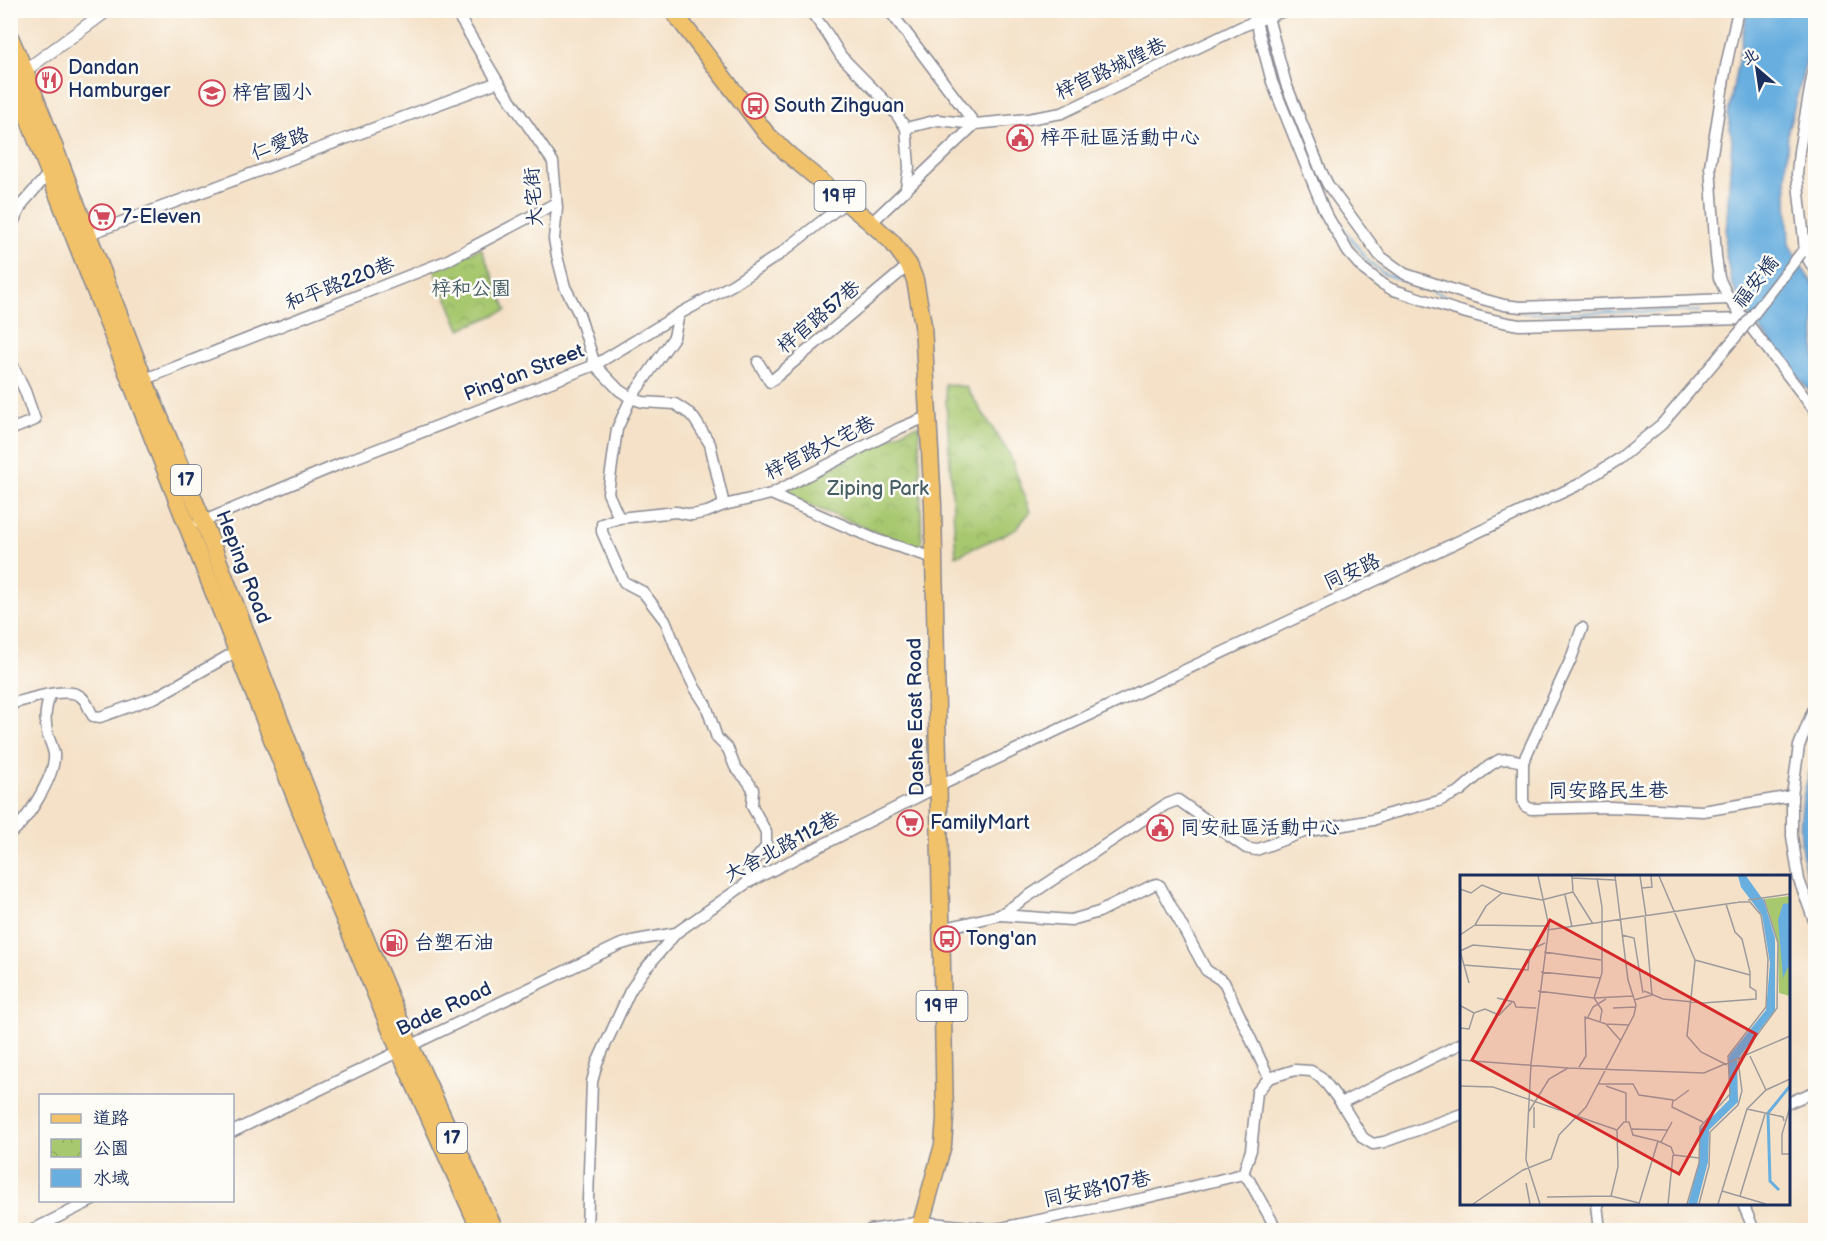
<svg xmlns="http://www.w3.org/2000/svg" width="1826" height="1241" font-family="'Balsamiq Sans','LXGW WenKai TC',sans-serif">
<defs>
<pattern id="park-crowns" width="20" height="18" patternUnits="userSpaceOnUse" patternTransform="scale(1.5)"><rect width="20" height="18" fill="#a8c870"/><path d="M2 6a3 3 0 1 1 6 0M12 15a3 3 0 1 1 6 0" fill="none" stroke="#90ac63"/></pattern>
</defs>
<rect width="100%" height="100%" fill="#fdfcf7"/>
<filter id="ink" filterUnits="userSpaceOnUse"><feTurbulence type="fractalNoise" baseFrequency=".0167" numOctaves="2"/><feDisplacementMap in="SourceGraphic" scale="12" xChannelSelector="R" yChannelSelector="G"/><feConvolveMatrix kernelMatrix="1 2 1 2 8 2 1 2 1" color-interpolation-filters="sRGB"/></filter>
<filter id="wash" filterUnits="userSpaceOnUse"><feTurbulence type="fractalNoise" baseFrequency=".008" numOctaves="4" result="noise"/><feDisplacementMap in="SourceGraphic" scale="24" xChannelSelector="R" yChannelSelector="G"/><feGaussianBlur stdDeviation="1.35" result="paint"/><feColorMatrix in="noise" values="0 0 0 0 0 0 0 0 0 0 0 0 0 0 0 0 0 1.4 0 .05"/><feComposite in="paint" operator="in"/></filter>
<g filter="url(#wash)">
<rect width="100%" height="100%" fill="#f4e1c7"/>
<g fill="url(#park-crowns)" stroke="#627c67" stroke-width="1.5">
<path d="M481,248L507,310L460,329L434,268Z"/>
<path d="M945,384L966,387L1010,455L1030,512L1015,530L956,556Z"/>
<path d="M919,425L922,551L780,493L907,429Z"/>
</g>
<g fill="#68aedf" stroke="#426e9e" stroke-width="1.5">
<path d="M1747,11H1815L1807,58L1788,131L1786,174L1789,244L1799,263L1815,287V398L1742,306L1731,281L1725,250L1732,140L1728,115Z"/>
<path d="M1815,755V907C1805,876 1797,837 1802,805C1804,788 1810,770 1815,755Z"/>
</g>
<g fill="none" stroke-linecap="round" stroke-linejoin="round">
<g stroke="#68aedf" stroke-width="2">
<path d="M1327,206L1368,261L1384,274L1454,299L1482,304"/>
<path d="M1520,312L1529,313L1700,311"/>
</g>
</g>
</g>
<g filter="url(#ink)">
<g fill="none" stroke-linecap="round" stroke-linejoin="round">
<g stroke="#888892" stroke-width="13">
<g id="minor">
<path d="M455,10L498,82L553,162L557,208L554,239L557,256L565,287L579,314L595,365L619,390L631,398L643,402L675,404L690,414L695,420L710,444L724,505"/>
<path d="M810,10L828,35L841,56L891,107L906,128L909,167L906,188"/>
<path d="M1253,10L1272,82L1324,210L1348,252L1363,269L1381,283L1391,289C1434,303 1475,318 1519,325L1744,319"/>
<path d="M1266,10L1286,84L1321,171L1328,185L1380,256L1405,274L1475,297L1504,305L1521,307L1729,299"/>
<path d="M1738,10L1726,66L1710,166L1716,256L1719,278L1729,299L1816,412"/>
<path d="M1816,56L1799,151L1797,174L1804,240C1804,253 1808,261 1816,271"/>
<path d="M906,128L938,120L975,124L1028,119L1062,113L1243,26L1287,10"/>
<path d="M871,223L975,124L889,10"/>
<path d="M10,228L23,203L49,173"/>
<path d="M84,236L498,82"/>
<path d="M1803,250L1816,234"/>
<path d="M10,360L25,391L35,420L10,430"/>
<path d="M758,362L770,382L909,265"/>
<path d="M140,381L446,261L556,203"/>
<path d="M771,494L877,540L934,558"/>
<path d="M619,518L608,493L617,429L631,398L674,337L679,314"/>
<path d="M199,523L347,461L595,365L679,314L732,285L780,254L846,202"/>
<path d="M1816,703L1799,746L1792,796V836L1799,880L1816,926"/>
<path d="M10,704C27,700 66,686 80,696C87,700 89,710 93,716L100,717L156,697L237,651"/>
<path d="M1523,762L1571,659L1582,628"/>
<path d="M10,834C27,821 56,775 54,754C53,748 50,741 48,736C44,720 45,710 50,695"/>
<path d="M747,883L748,873L751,865L766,847V832L752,806L753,789L747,780L735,767L728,749L717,738L706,705L695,688L678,653L666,622L643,592L624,582L602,532V524L619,518L676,512L692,515L707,512L724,505L771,494L900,428L929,416"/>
<path d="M1000,915L1071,920L1099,912L1153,885L1157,884L1160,886L1206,970L1224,982L1269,1078"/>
<path d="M941,929L1000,915L1165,805L1178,800L1246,848L1256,850L1304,832L1373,820L1385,815L1439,801L1460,791L1489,766L1499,760L1509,759L1523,762V800L1525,806L1531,809L1609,807L1703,811L1792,796"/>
<path d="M1341,1103L1462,1043"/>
<path d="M1788,1103L1816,1091"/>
<path d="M232,1132L619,945L632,941L676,933"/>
<path d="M1243,1174L1251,1150L1257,1092L1269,1078L1295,1070L1311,1071L1321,1077L1341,1103L1363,1138L1373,1144L1384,1142L1462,1114"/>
<path d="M1243,1174L1249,1180L1277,1230"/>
<path d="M1597,1204L1600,1230"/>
<path d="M1743,1204L1754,1230"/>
<path d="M32,1230L93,1200"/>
<path d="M587,1230L592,1082L597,1063L630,991L642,973L676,933L747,883L939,786L1578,485L1619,459L1662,424L1739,333"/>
<path d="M870,1230L922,1222L991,1229L1001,1228L1145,1198L1243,1174"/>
</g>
</g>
<g stroke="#888892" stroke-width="14">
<path id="tertiary" d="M19,75L108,10"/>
</g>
<g stroke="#888892" stroke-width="19">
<g id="primary">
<path d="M672,10L766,133L788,154L871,223L892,242L909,265L915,280L923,325L933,505L945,1118L943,1145L919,1230"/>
<path d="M10,37L25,71L144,379L203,521L349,899L410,1045L495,1230"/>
<path d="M10,70L49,173L188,528L337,902L399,1050L480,1230"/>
</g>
</g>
<use href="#minor" stroke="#fff" stroke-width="10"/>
<use href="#tertiary" stroke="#fff" stroke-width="12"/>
<use href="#primary" stroke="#f2c26a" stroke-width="16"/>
<g stroke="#888892" stroke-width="13" stroke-linecap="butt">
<path id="minor-bridge" d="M1739,333L1801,253"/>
</g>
<use href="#minor-bridge" stroke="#fff" stroke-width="10"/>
</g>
</g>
<defs>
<g id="restaurant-ring" transform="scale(1.35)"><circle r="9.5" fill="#fdfcf7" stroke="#d1495b" stroke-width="1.5"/><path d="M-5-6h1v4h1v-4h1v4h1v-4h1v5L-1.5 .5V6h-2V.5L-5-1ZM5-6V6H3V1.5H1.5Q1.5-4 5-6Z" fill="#d1495b"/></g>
<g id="school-ring" transform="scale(1.35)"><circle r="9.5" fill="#fdfcf7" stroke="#d1495b" stroke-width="1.5"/><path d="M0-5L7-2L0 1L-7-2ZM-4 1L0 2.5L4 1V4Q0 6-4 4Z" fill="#d1495b"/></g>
<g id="bus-ring" transform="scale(1.35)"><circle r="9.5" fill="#fdfcf7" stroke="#d1495b" stroke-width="1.5"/><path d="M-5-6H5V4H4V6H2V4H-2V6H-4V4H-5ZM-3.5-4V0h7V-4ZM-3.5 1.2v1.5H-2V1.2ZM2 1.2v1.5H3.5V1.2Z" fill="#d1495b"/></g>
<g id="civic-ring" transform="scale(1.35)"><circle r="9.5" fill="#fdfcf7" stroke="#d1495b" stroke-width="1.5"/><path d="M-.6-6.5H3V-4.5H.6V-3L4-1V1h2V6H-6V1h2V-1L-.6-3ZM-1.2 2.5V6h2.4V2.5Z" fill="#d1495b"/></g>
<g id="supermarket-ring" transform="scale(1.35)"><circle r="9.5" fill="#fdfcf7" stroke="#d1495b" stroke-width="1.5"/><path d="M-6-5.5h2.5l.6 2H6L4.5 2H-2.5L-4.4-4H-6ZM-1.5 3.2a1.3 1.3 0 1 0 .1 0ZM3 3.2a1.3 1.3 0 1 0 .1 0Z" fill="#d1495b"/></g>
<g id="fuel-ring" transform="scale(1.35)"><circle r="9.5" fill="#fdfcf7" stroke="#d1495b" stroke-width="1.5"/><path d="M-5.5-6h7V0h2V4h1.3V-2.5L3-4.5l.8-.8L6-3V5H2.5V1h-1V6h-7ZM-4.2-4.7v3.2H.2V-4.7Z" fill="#d1495b"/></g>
</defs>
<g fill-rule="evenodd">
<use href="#restaurant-ring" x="49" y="80"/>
<use href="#school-ring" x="212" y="93"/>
<use href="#bus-ring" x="755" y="106"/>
<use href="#civic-ring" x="1020" y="138"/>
<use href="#supermarket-ring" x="102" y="217"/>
<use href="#supermarket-ring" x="910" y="823"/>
<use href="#civic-ring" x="1160" y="828"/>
<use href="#bus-ring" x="947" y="939"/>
<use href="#fuel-ring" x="394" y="943"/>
</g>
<g text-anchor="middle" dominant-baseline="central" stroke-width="5" stroke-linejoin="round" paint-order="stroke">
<g fill="#fdfcf7" stroke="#5f6c8c" stroke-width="1.5">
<rect x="814.5" y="181" width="51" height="30" rx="4.5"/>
<rect x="171" y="465" width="30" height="30" rx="4.5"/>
<rect x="916.5" y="991" width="51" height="30" rx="4.5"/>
<rect x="437" y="1123" width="30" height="30" rx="4.5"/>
</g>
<g font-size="18" font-weight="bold" fill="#1b2f5e">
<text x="840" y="196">19甲</text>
<text x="186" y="480">17</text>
<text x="942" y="1006">19甲</text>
<text x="452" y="1138">17</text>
</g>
<g font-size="20" fill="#1b2f5e" stroke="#fdfcf7" text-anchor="start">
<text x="68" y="68">Dandan<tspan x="68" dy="23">Hamburger</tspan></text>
<text x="232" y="93">梓官國小</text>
<text x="774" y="106">South Zihguan</text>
<text x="1040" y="138">梓平社區活動中心</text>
<text x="122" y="217">7-Eleven</text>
<text x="930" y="823">FamilyMart</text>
<text x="1180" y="828">同安社區活動中心</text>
<text x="966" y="939">Tong'an</text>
<text x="414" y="943">台塑石油</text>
</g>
<g font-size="20" fill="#1b2f5e" stroke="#fdfcf7">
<text transform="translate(1111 69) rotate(-25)">梓官路城隍巷</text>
<text transform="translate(280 144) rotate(-20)">仁愛路</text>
<text transform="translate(534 197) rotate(-94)">大宅街</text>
<text transform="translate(1756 282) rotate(-52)">福安橋</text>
<text transform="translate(340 284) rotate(-21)">和平路220巷</text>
<text transform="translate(819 317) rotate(-40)">梓官路57巷</text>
<text transform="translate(524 373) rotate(-21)">Ping'an Street</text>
<text transform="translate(820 448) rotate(-26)">梓官路大宅巷</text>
<text transform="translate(243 567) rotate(69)">Heping Road</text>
<text transform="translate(1352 572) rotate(-25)">同安路</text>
<text transform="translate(916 717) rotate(-91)">Dashe East Road</text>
<text x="1608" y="791">同安路民生巷</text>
<text transform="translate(782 847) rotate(-28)">大舍北路112巷</text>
<text transform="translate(444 1009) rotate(-25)">Bade Road</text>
<text transform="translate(1097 1189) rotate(-12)">同安路107巷</text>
</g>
<g font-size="20" fill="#455d63" stroke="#fdfcf7">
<text x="471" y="289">梓和公園</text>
<text x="878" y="489">Ziping Park</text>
</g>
</g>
<g transform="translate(1460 875)">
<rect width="330" height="330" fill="#f4e1c7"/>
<path d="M330,21V121L319,118L318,68L305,24Z" fill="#a8c870"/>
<path d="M278,1H286L304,26L315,63V135L277,185L278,227L249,255L248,287L237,329H228L239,288L240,254L269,225V181L306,135L310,88L302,40L281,12ZM330,28V88L323,103L318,45L323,29Z" fill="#68aedf"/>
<path fill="none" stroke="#68aedf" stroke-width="3" d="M319,315L310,306L308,238L330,211"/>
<path fill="none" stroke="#9d9a9d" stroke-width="1.5" d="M78,1L89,51L71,189L66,285L80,329M112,1L113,17L133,49M180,1L186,41M199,1L235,85L227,161L241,177L267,190M112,3L155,5M137,3L142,32V98L134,123L142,135L140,147M182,13L192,12L191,1M0,14L11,18L22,10L42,18L82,25L113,17M105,20L112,52M288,25L330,19M15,50L26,31L42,18M87,55L280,27M0,60L15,50L89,51M162,60L174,63L183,118M84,77L141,85M235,85L290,100M3,90L68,95L70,75M81,97L140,103M9,108L0,76L13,70L70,75L85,68M78,116L134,123L173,121M184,116L203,124L243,128L296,124V116L290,112V97L282,64L275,57L266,29M37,123L54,127L56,132L76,133M174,125L192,120L185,42M1,131L14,138L25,134L39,140L52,127M153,133L176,132M128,142L133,132L146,124M146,149L161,166M0,153L9,154L14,138M290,181L306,215M0,185L108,193M119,192L126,181L125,142L146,149L169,150M138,209H173L179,220L213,225L212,232L243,247M0,211L33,212L157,255M146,211L166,218V246M214,226L229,215M330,232L322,259V279H330M287,234L323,242L324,246M68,238L89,204L108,193L244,198L330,161M74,253V232M172,254L207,255M157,255L164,247H169L173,260L198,266L179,329M198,266L211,272L214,280L239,283M201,267L212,247M66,308L70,329M262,316L306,329M151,321L158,292L157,255M280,321L305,239M87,322L151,321L179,328M13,329L63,295L91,284L99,260L126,232L174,140L176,130L168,105L155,1M208,329L213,280M227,329L239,288L240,252L270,219L268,181L306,132L308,84L301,40L290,27H278M239,329L249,291L250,257L278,230L282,216L278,186L317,133L318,68L304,24M258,329L287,234L306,215L330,204"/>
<path fill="#d62828" fill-opacity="0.15" stroke="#d62828" stroke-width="3" d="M90,45L296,159L219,299L12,185Z"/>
<rect width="330" height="330" fill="none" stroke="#1b2f5e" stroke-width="3"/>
</g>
<rect width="1826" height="1241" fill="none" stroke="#fdfcf7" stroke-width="36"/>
<rect x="39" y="1094" width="195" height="108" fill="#fdfcf7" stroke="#a3aaba" stroke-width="1.5"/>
<rect x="51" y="1114" width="30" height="9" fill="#f2c26a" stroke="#a3aaba" stroke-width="1.5"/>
<text x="93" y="1124" font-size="18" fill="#1b2f5e">道路</text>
<rect x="51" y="1139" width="30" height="18" fill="url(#park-crowns)" stroke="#a3aaba" stroke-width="1.5"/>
<text x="93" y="1154" font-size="18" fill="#1b2f5e">公園</text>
<rect x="51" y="1169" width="30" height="18" fill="#68aedf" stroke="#a3aaba" stroke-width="1.5"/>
<text x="93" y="1184" font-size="18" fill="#1b2f5e">水域</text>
<g transform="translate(1757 69) rotate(331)" stroke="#fdfcf7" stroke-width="4.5" paint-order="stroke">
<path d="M0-4.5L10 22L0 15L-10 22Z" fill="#1b2f5e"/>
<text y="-9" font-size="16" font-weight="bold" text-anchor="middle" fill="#1b2f5e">北</text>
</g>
</svg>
